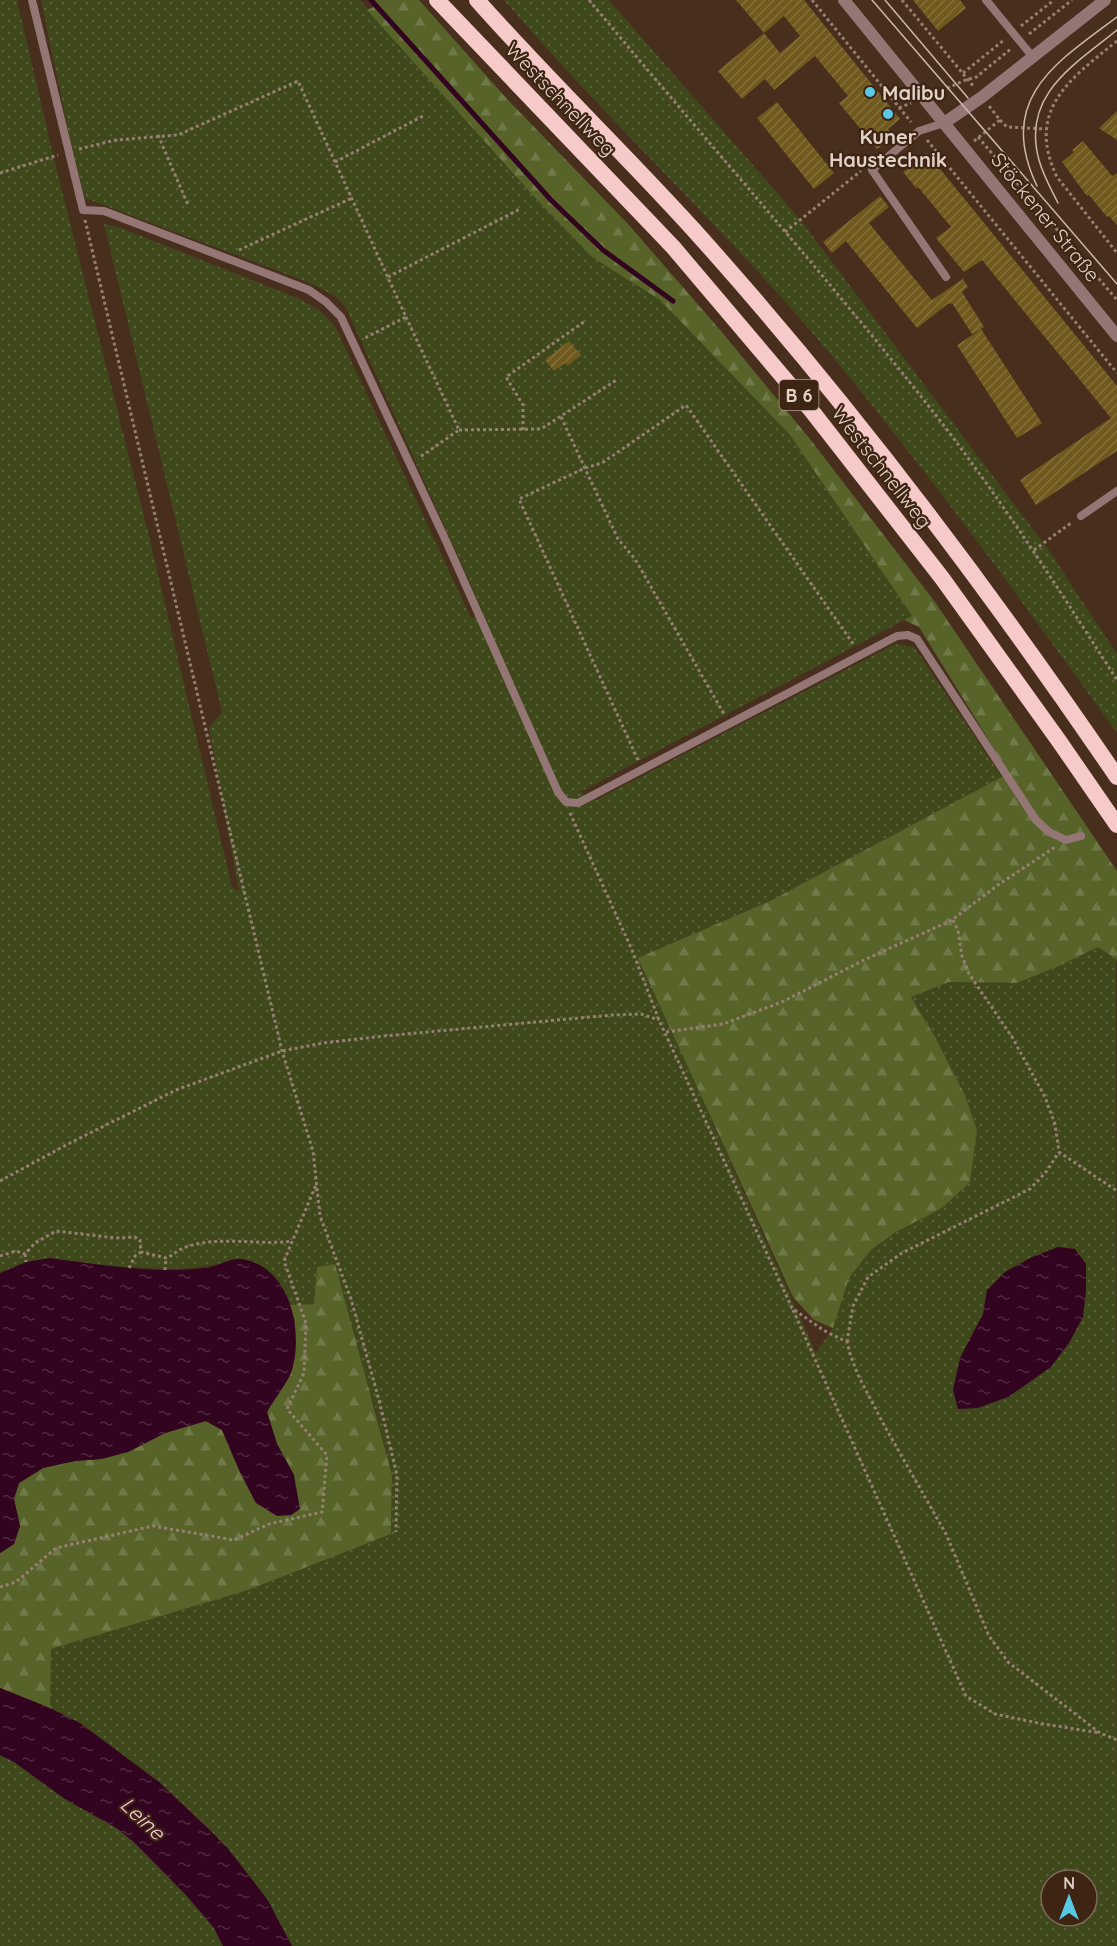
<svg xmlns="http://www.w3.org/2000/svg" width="1117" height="1946" font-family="Quicksand,sans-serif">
<defs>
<pattern id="grass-dots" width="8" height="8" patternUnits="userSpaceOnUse" patternTransform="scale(1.5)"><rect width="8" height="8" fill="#3f481a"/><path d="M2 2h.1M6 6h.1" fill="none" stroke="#5a613a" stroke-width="1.8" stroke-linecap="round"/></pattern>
<pattern id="forest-firs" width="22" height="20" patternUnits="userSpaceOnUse" patternTransform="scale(1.5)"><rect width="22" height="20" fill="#576329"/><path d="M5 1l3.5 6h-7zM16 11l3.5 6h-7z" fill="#6f7847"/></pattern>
<pattern id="water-ripples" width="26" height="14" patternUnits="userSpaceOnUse" patternTransform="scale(1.5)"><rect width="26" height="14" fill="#330420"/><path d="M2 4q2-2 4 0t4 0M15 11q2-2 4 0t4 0" fill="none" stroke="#50283f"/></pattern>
<pattern id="building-hatch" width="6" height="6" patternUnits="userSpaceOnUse" patternTransform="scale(1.5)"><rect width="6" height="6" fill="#70591d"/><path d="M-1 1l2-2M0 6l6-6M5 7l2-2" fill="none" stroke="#84703c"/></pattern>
</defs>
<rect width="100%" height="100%" fill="#482e1d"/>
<g fill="url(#grass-dots)" fill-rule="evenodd">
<path d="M0,0H17L55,163L149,536L232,887L239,891L209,728L222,712L104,224L121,228L300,299L319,310L335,326L471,618L483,612L346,308L335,296L310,283L85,198L70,139L41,0H360L537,200L592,257L660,300L790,435L912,616L580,792L596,800L895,644L914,647L1002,777L770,901L639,958L816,1353L833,1328L849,1278L871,1250L970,1182L977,1130L965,1095L934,1035L911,997L949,982L1017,983L1059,966L1098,947L1116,959L1117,1946H291L267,1899L210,1829L159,1782L80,1723L50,1708L51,1649L248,1590L391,1534L392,1475L374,1404L317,1267L314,1304L289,1305L284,1290L238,1258C193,1273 165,1268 120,1267C82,1266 43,1269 5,1270L0,1273ZM1058,1247L1075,1249L1085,1264L1086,1291L1051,1366L1008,1397L960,1358L983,1314ZM1051,1880H1087V1916H1051Z"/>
<path d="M504,0H609L799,218L1050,552L1117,654V733C1026,607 935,481 836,361C732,235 610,124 504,0Z"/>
<path d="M0,1755L14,1762L65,1799L118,1829L135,1843L186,1895L214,1928L223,1946H0Z"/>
</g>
<g fill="url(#forest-firs)">
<path d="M374,0H419L507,99L629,225L721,331L810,439L935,602L1117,871V962L1116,959L1098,947L1059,966L1017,983L949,982L911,997L934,1035L965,1095L977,1130L970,1182L942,1208L896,1232L871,1250L849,1278L833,1328L814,1320L793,1297L638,958L770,901L1009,773L919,627L904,620L912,616L790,435L660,300L592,257L537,200L367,10L378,5Z"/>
<path d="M335,1264L392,1475L391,1534L248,1590L51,1649L50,1708L0,1688V1553L14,1544L20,1526L14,1499L19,1483L43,1468L75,1461L101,1459L128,1452L165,1433L206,1421L222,1430L240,1472L256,1503L294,1475L277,1444L267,1412L277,1393L295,1321L289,1305L314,1304L317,1267Z"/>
</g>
<g fill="url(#water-ripples)">
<path d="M1058,1247L1075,1249L1086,1264V1291L1083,1317L1069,1343L1051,1367L1008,1397L978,1408L958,1409L953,1390L960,1358L983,1314L987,1290L1005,1272L1032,1257Z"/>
<path d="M50,1258C88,1263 125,1269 164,1270C180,1270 198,1270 214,1266C222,1264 232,1258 240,1259C290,1264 305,1333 291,1373C287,1383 273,1401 267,1412L277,1444L294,1475L300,1509L291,1515L277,1516L256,1503L240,1472L222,1430L206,1421L165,1433L128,1452L101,1459L75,1461L43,1468L19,1483L14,1499L20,1526L14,1544L0,1553V1273L26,1262Z"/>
<path d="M0,1688L50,1708L80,1723L159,1782L226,1846L267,1899L292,1946H223L214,1928L186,1895L135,1843L118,1829L65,1799L14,1762L0,1755Z"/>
</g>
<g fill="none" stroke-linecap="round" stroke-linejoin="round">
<path stroke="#330420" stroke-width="5" d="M371,0L551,200L603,250L673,301"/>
</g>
<g fill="url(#building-hatch)">
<path d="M736,0H804L900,119L888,129L894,136L877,149L839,103L848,96L815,56L774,90L765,79L742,99L718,71L764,33L780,53L800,36L784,16L764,33Z"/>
<path d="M913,0H960L966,8L938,31Z"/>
<path d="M777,102L834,173L814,189L757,118Z"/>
<path d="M1117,111V140L1099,128Z"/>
<path d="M1083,141L1112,176L1117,173V225L1109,216L1107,217L1089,195L1087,196L1062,162L1074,152L1072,150Z"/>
<path d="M927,153L1117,386V451L1036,505L1020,480L1111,418L982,260L964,272L936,238L951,227L918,187L917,189L903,172Z"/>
<path d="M880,196L889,207L869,223L932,300L963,279L968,287L962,292L984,327L981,329L1042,423L1017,438L957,345L980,330L972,334L952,303L950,304L949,303L917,328L846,241L832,253L823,242Z"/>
<path d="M569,341L581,355L567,366L565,363L554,371L545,360Z"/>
</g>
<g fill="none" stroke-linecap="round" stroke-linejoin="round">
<g stroke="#958072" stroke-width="3" stroke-dasharray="3 3" stroke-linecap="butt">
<path d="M589,0C705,140 826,275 938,418C1003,502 1060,591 1117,680"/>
<path d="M812,0L911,122"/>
<path d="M902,0L974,87"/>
<path d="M1021,26L1054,0"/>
<path d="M1029,34L1072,0"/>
<path d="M1117,41C1070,79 1025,110 1057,177L1117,253"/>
<path d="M963,73L1004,40"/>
<path d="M936,93L968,79L975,78L1012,48"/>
<path d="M899,108L911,103"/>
<path d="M1000,120L1007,127L1046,129"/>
<path d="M158,135L188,205"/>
<path d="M978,137L1117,300"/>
<path d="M927,140L1117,373"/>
<path d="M974,141L1000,120L989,106"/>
<path d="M79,149L116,140L178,135L298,81L406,317L363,339"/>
<path d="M335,162L423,116"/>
<path d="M0,173L58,155"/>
<path d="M85,220L282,1051L313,1151L320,1216L351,1299L379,1400L397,1475L396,1532"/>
<path d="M785,232L861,171"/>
<path d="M239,250L352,198"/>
<path d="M388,277L520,209"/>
<path d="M406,317L459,430L420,457"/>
<path d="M561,417L618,539L635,559L724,714"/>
<path d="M459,430L541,429L618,379"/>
<path d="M523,430V405L506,377L585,321"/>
<path d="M1034,550L1071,523"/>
<path d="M638,760L519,499L585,468L602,463L686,405L854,645"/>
<path d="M570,813L632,950L659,1020L792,1308L823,1330L847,1342L851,1357L859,1377L884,1425L946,1534L989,1636L1008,1662L1100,1733L1117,1740"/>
<path d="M953,920L958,931L962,956L969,974L1012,1037L1045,1097L1055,1124L1059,1152L1117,1191"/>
<path d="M666,1032L723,1024L782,1002L864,960L952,920L998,885L1055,847"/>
<path d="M0,1181L68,1144L176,1090L282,1051L323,1043L384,1036L612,1015L641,1014L659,1020"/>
<path d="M25,1254L26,1262"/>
<path d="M0,1256L16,1251L25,1254L35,1243L56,1231L116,1238L135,1237L140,1240L141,1252L166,1258C173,1256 178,1249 186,1247C221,1235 257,1246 292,1241"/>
<path d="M129,1268L135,1256L141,1252"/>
<path d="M165,1270L166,1258"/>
<path d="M793,1310L966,1696L995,1714L1038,1723L1100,1733"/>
<path d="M847,1342L853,1306L868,1277L902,1253L1030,1189L1046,1172L1059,1152"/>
<path d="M0,1587L16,1582L56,1548L153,1526L234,1540L269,1524L322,1512L327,1455L287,1409L304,1373L306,1323L284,1261L316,1185"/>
</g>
<g stroke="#947675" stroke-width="8">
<path d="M32,0L83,210L104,211L309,290L326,302L341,317L446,541L558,792L566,802L578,803L897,636L908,635L917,639L1036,820L1049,832L1066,840L1081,836"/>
<path d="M986,0L1032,56"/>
<path d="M944,123L919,131L872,170L946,277"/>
<path d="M1081,516L1117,491"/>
</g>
<g stroke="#947675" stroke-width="12">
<path d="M844,0L1117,336"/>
<path d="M944,123L982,97L1105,0"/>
</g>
<g stroke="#f6cac8" stroke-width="16">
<path d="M437,0L673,247L811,410L942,578L1059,741L1117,825"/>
<path d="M477,0C546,78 622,151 692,228C847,400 987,586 1117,777"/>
</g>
<g stroke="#cab8ad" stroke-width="1.5">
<path d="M872,0L1117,284"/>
<path d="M885,0L968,98"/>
<path d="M1037,186C996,99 1055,63 1117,17"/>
<path d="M1058,203C1051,189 1043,175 1039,160C1021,95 1074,65 1117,30"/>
</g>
</g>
<g fill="#59c8e5" stroke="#3d2413" stroke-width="2">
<circle cx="870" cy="92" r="6"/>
<circle cx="888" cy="114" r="6"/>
</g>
<g text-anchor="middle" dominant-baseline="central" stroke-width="4.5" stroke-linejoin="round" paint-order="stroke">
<rect fill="#3d2413" stroke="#b09d91" stroke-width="1.5" x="779.5" y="380" width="39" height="30" rx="4.5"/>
<g font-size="18" font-weight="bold" fill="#e2d1c7">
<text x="799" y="395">B 6</text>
</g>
<g font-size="20" font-weight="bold" fill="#e2d1c7" stroke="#3d2413" text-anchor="start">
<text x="882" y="92">Malibu</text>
<text x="888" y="136" text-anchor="middle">Kuner<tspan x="888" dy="23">Haustechnik</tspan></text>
</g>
<g font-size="20" fill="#e2d1c7" stroke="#3d2413">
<text transform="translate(561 99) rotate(46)">Westschnellweg</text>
<text transform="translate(1046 217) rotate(51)">Stöckener Straße</text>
<text transform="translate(882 467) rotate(52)">Westschnellweg</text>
</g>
<g font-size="21" font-style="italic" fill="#fac6de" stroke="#3d2413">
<text transform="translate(143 1818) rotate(43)">Leine</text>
</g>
</g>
<g transform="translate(1069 1898)"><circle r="28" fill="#3d2413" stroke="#7f695b" stroke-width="1.5"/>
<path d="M0-4.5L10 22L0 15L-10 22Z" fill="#59c8e5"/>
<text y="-9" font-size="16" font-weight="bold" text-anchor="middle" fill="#e2d1c7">N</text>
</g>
</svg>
